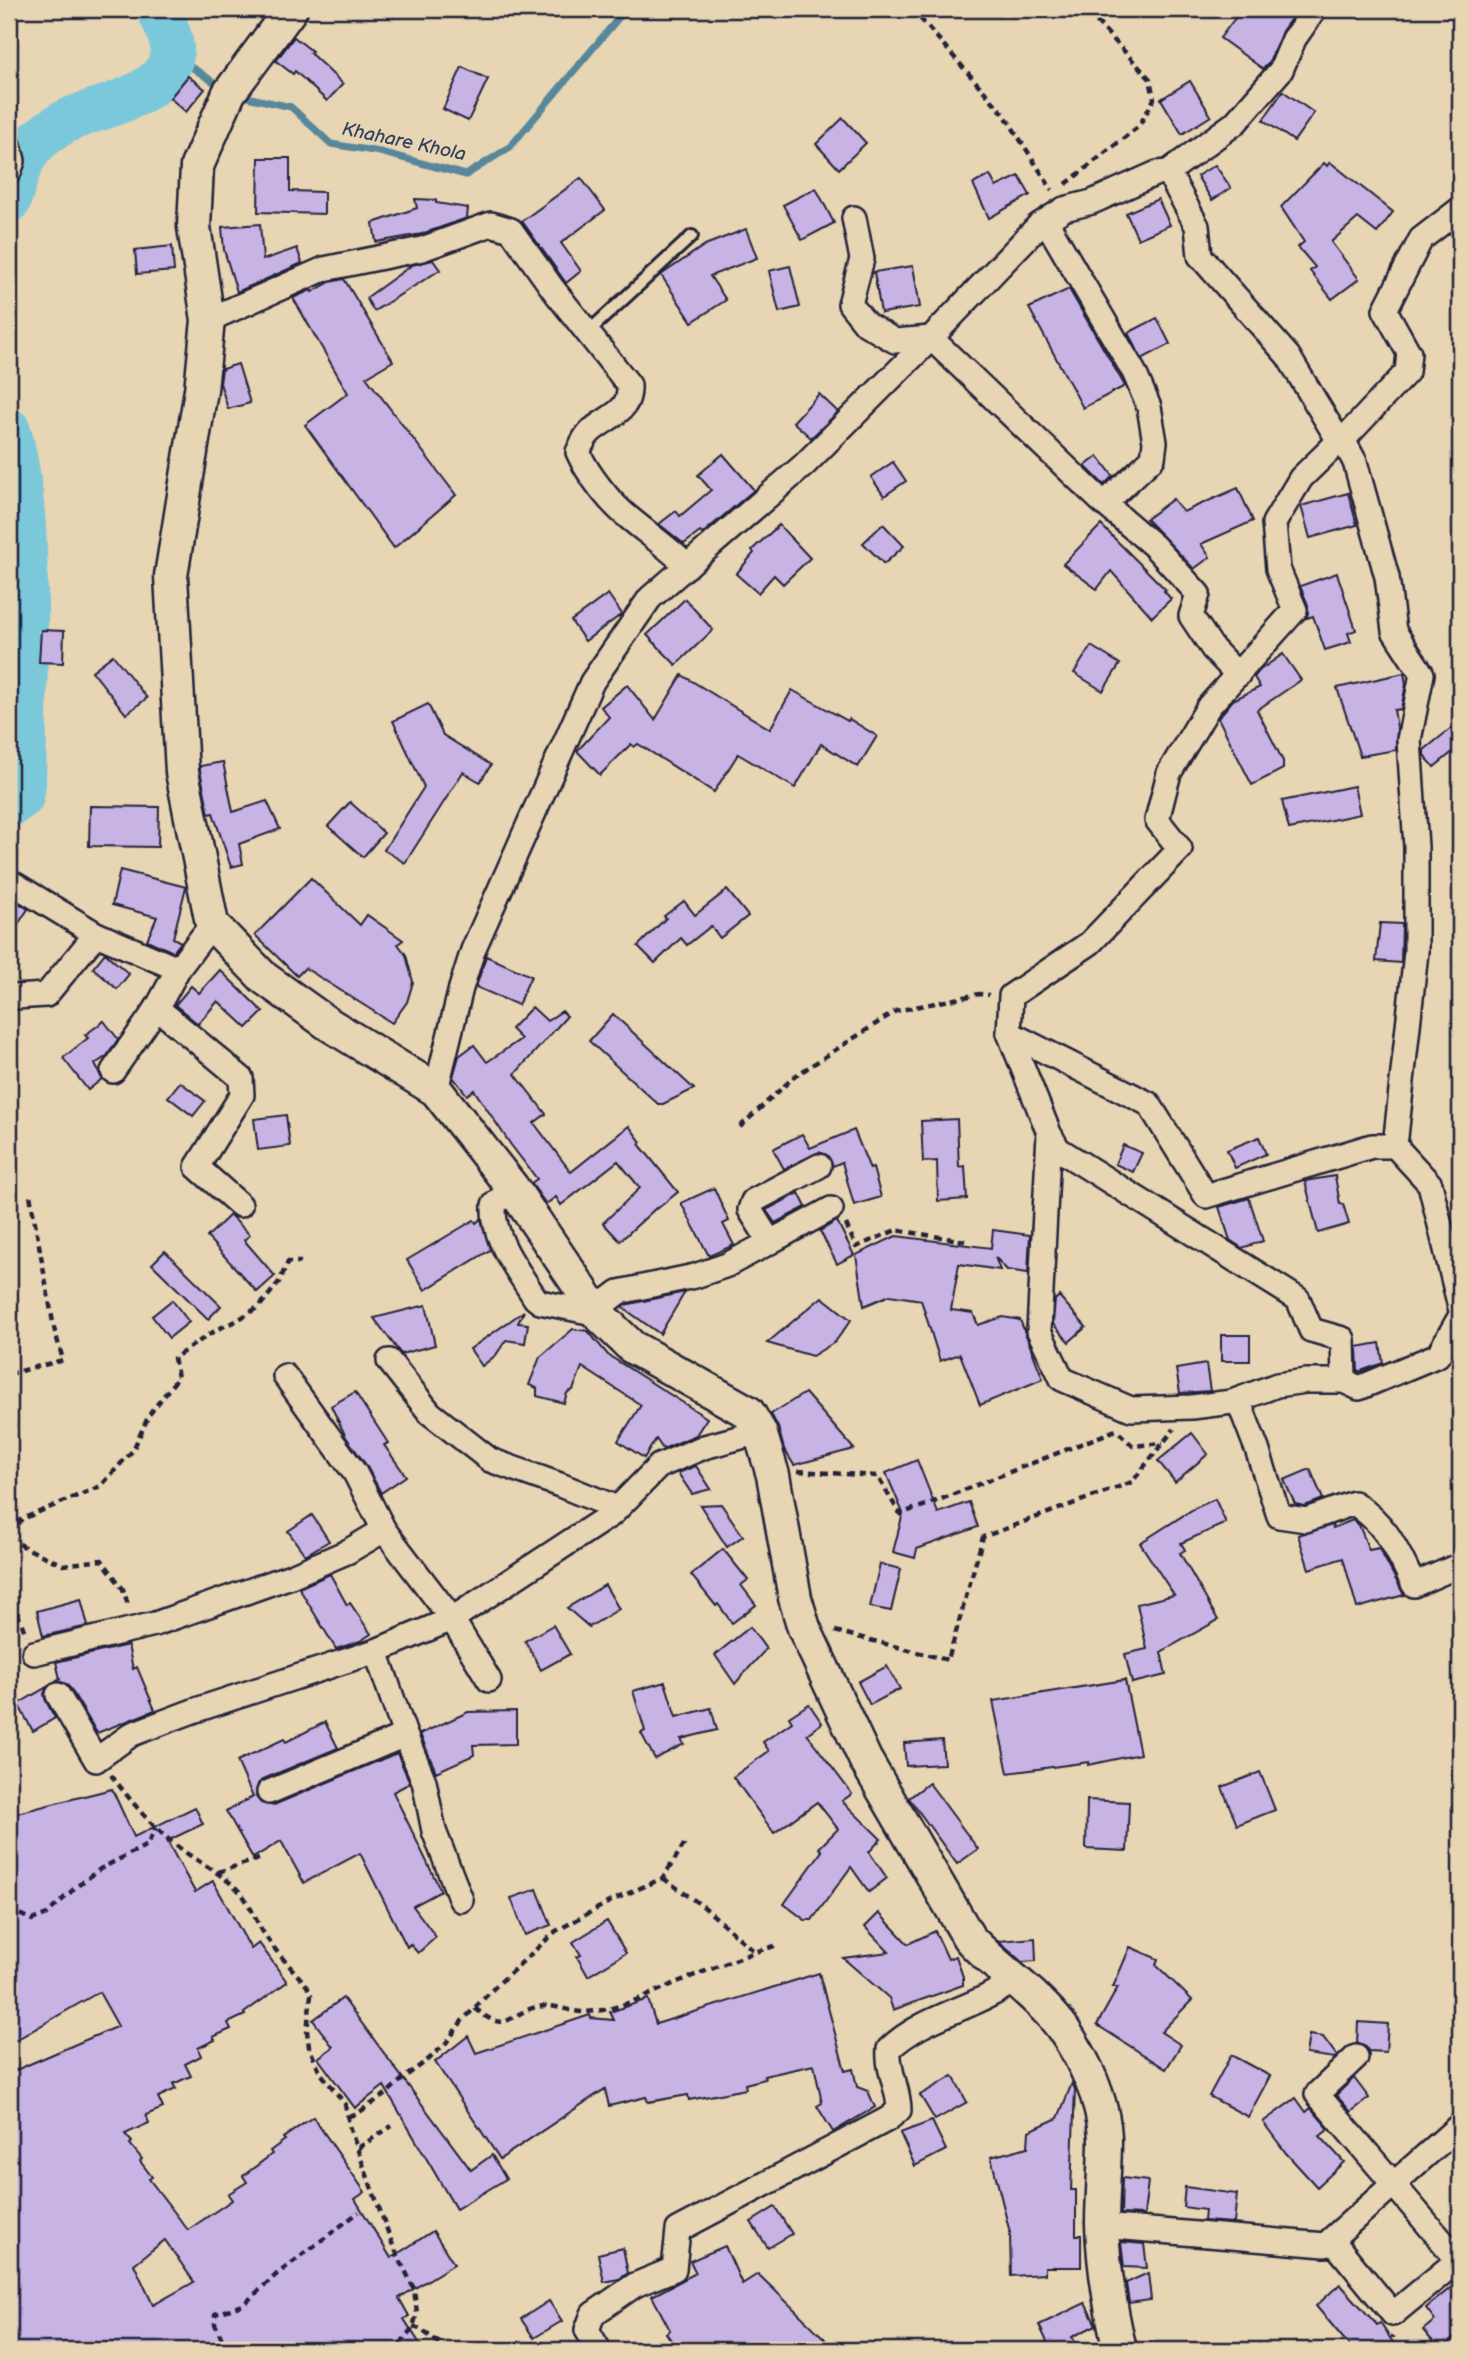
<svg xmlns="http://www.w3.org/2000/svg" width="1469" height="2359" font-family="'Balsamiq Sans',sans-serif">
<rect width="100%" height="100%" fill="#e8d5b3"/>
<filter id="ink" filterUnits="userSpaceOnUse"><feTurbulence type="fractalNoise" baseFrequency=".0143" numOctaves="2"/><feDisplacementMap in="SourceGraphic" scale="14" xChannelSelector="R" yChannelSelector="G"/><feConvolveMatrix kernelMatrix="1 2 1 2 8 2 1 2 1" color-interpolation-filters="sRGB"/></filter>
<g filter="url(#ink)">
<g fill="none" stroke-linecap="round" stroke-linejoin="round">
<g stroke="#58869b" stroke-width="7">
<path d="M172,54L224,89"/>
<path d="M238,95L291,107L331,144L380,152L466,175L510,147L626,9"/>
</g>
<g stroke="#7cc8db" stroke-width="44">
<path d="M9,201C15,183 19,162 32,147C40,137 59,124 71,119C102,106 166,95 172,55C174,41 164,21 158,9"/>
<path d="M9,430C25,490 26,549 26,611C26,669 25,726 24,784L22,797L9,806"/>
</g>
</g>
<g fill="#c8b4e4" stroke="#22223b" stroke-width="2" fill-rule="evenodd">
<path d="M1242,9H1298L1282,31L1269,63L1263,69L1220,38Z"/>
<path d="M294,37L312,51L310,53L343,84L327,101L295,71L293,74L276,61Z"/>
<path d="M462,67L488,79L468,121L443,109Z"/>
<path d="M188,76L205,89L186,112L170,98Z"/>
<path d="M1190,81L1211,116L1182,134L1161,99Z"/>
<path d="M1283,91L1314,113L1294,141L1263,120Z"/>
<path d="M843,118L866,143L839,169L816,144Z"/>
<path d="M259,158H290V191L324,192V214L258,212Z"/>
<path d="M1330,162L1393,212L1377,233L1358,218L1331,242L1359,279L1332,299L1310,271L1315,267L1298,247L1304,242L1281,207L1324,163L1327,166Z"/>
<path d="M1215,165L1231,188L1212,200L1197,176Z"/>
<path d="M990,175L996,187L1019,176L1030,195L989,218L973,184Z"/>
<path d="M581,178L605,210L561,243L581,271L566,283L522,221Z"/>
<path d="M816,188L834,223L802,240L783,205Z"/>
<path d="M415,199L436,200V203L468,208L467,218L422,234L376,242L373,223L417,208Z"/>
<path d="M1158,199L1170,225L1138,239L1126,213Z"/>
<path d="M260,224L263,260L297,248L302,263L237,292L224,250L222,227Z"/>
<path d="M746,229L757,258L710,276L726,300L692,322L661,275L705,245Z"/>
<path d="M172,246L174,271L137,274L135,250Z"/>
<path d="M433,260L440,270L374,311L366,298L412,265Z"/>
<path d="M790,266L800,307L779,312L769,271Z"/>
<path d="M913,266L920,307L881,313L874,272Z"/>
<path d="M344,279L393,361L366,377L456,495L394,548L305,425L348,393L293,298L311,290L312,292L330,282Z"/>
<path d="M1069,289L1125,386L1083,408L1029,308Z"/>
<path d="M1157,318L1170,344L1142,359L1128,333Z"/>
<path d="M238,364L250,403L228,409L220,383L222,369Z"/>
<path d="M819,394L838,412L811,438L793,422Z"/>
<path d="M723,454L754,490L702,534L700,532L684,544L659,524L676,511L680,516L711,490L698,475Z"/>
<path d="M1098,456L1113,476L1104,485L1085,466Z"/>
<path d="M893,462L906,481L884,496L871,477Z"/>
<path d="M1238,488L1253,521L1201,544L1210,557L1194,569L1146,519L1173,499L1183,512Z"/>
<path d="M1348,493L1357,525L1310,538L1301,506Z"/>
<path d="M883,524L904,546L884,564L863,543Z"/>
<path d="M779,525L810,558L783,584L774,575L758,593L736,574L754,553L752,550Z"/>
<path d="M1101,525L1166,590L1164,591L1171,599L1152,617L1111,571L1097,589L1063,564Z"/>
<path d="M1337,573L1356,630L1348,633L1351,642L1325,650L1313,616L1307,618L1308,605L1300,586Z"/>
<path d="M608,594L622,614L585,641L571,621Z"/>
<path d="M685,599L713,630L676,665L647,635Z"/>
<path d="M41,630L64,631L63,663L39,662Z"/>
<path d="M1091,646L1120,664L1103,691L1074,673Z"/>
<path d="M1283,654L1301,680L1257,710L1283,761V769L1252,785L1218,718L1233,700L1260,687L1254,677L1260,670Z"/>
<path d="M113,655L147,698L126,714L92,671Z"/>
<path d="M1404,673L1406,684L1401,709L1394,710L1397,727L1396,750L1360,756L1337,688Z"/>
<path d="M682,675L770,729L792,690L848,721L849,719L877,736L858,767L821,744L795,788L738,754L714,792L638,744L634,747L631,744L600,775L577,751L609,717L601,707L627,685L655,720Z"/>
<path d="M428,704L443,735L491,765L480,782L463,772L405,863L384,850L424,787L393,721Z"/>
<path d="M1460,721V746L1434,767L1424,755V750Z"/>
<path d="M223,762L233,812L267,801L280,829L239,844L243,864L231,867L213,813L209,814L200,770V766Z"/>
<path d="M1354,786L1360,814L1289,829L1282,801Z"/>
<path d="M350,802L384,833L363,857L328,826Z"/>
<path d="M90,806L159,807L158,847L89,846Z"/>
<path d="M120,870L186,887L173,938L181,942L173,952L147,940L157,917L112,905Z"/>
<path d="M311,878L360,925L367,915L403,940L398,944L406,955L413,982L407,1002L392,1023L305,968L297,976L255,935Z"/>
<path d="M727,890L748,916L720,938L711,926L687,945L681,938L655,963L638,946L666,918L664,916L684,901L695,915Z"/>
<path d="M9,897L28,909L9,938Z"/>
<path d="M1380,923L1402,924L1401,963L1376,961Z"/>
<path d="M105,953L129,974L117,989L93,968Z"/>
<path d="M486,956L531,976L518,1005L476,987Z"/>
<path d="M220,970L263,1012L247,1028L218,1001L198,1024L175,1005L191,986L199,993Z"/>
<path d="M532,1007L547,1021L562,1011L567,1016L515,1074L546,1114L534,1123L571,1172L629,1126L641,1142L639,1144L678,1192L657,1209L656,1208L620,1241L603,1223L640,1188L618,1161L561,1205L556,1197L546,1204L531,1183L537,1179L511,1145L474,1090L467,1095L453,1077L459,1056L474,1045L487,1062L521,1039L511,1029Z"/>
<path d="M613,1014L694,1089L663,1104H658L589,1041Z"/>
<path d="M104,1021L118,1039L107,1056L95,1064L102,1079L88,1090L63,1058L88,1038L85,1035Z"/>
<path d="M180,1082L205,1101L193,1116L168,1097Z"/>
<path d="M286,1115L290,1146L258,1150L254,1119Z"/>
<path d="M957,1119L959,1167L965,1166L967,1199L938,1201L937,1161L923,1162L921,1121Z"/>
<path d="M854,1130L870,1169L873,1168L881,1197L854,1205L842,1162L833,1166L827,1155L819,1152L784,1169L773,1149L802,1134L810,1148Z"/>
<path d="M1259,1137L1266,1154L1235,1168L1227,1150Z"/>
<path d="M1123,1145L1142,1153L1133,1172L1115,1164Z"/>
<path d="M1335,1176L1340,1204H1343L1349,1224L1318,1233L1305,1181Z"/>
<path d="M714,1188L729,1221L723,1224L734,1245L709,1256L681,1203Z"/>
<path d="M799,1193L806,1207L775,1223L766,1210Z"/>
<path d="M1249,1198L1263,1241L1242,1248L1230,1240L1219,1207Z"/>
<path d="M230,1215L250,1235L244,1240L275,1276L257,1292L207,1237Z"/>
<path d="M481,1219L490,1250L425,1290L407,1260L474,1220L476,1223Z"/>
<path d="M837,1221L854,1255L837,1264L820,1231Z"/>
<path d="M993,1230L1030,1235L1028,1273L1007,1270L995,1257L1000,1270L959,1264L951,1310L973,1313L978,1325L1003,1317L1020,1320L1043,1379L980,1405L960,1354L940,1361L921,1300L890,1295L864,1306L856,1255L896,1236L991,1248Z"/>
<path d="M165,1251L221,1306L208,1319L152,1264Z"/>
<path d="M685,1292L660,1334L622,1307L625,1305Z"/>
<path d="M1059,1296L1086,1327L1069,1342L1053,1324L1055,1300Z"/>
<path d="M822,1297L851,1320L835,1342L812,1356L767,1343Z"/>
<path d="M172,1300L189,1322L169,1338L152,1316Z"/>
<path d="M426,1305L435,1345L401,1354L374,1318Z"/>
<path d="M524,1311L518,1323L528,1324L525,1343L506,1340L496,1355L482,1366L470,1349Z"/>
<path d="M573,1329L588,1331L608,1355L707,1418L696,1435L663,1449L656,1439L644,1458L618,1441L641,1405L582,1367L573,1390L567,1393L564,1403L537,1396V1388L529,1385L540,1357Z"/>
<rect x="1221" y="1335" width="29" height="26"/>
<path d="M1380,1343L1383,1363L1358,1372L1357,1347Z"/>
<path d="M1206,1364L1210,1391L1180,1393L1176,1369Z"/>
<path d="M355,1392L388,1443L384,1445L406,1476L381,1493L366,1465L346,1437L331,1406Z"/>
<path d="M805,1393L854,1449L794,1465L784,1449L778,1427L771,1414Z"/>
<path d="M1192,1433L1208,1454L1175,1482L1158,1461Z"/>
<path d="M917,1460L938,1513L969,1502L978,1527L917,1549L915,1558L893,1552L903,1513L886,1473Z"/>
<path d="M696,1466L711,1489L692,1494L678,1473Z"/>
<path d="M1310,1469L1323,1499L1305,1506L1295,1504L1284,1480Z"/>
<path d="M1215,1499L1226,1523L1181,1543L1185,1550L1180,1553L1218,1620L1161,1652L1166,1675L1132,1683L1125,1654L1147,1649L1137,1604L1174,1595L1140,1543L1195,1508Z"/>
<path d="M721,1504L743,1536L727,1547L700,1505Z"/>
<path d="M312,1515L329,1541L305,1555L288,1531Z"/>
<path d="M1353,1520L1359,1525L1369,1550L1379,1548L1404,1595L1357,1608L1343,1558L1309,1569L1298,1535L1332,1525L1333,1528Z"/>
<path d="M723,1549L748,1580L741,1585L756,1605L732,1623L718,1604L716,1606L691,1575Z"/>
<path d="M880,1564L901,1569L891,1611L870,1607Z"/>
<path d="M330,1574L347,1605L350,1603L371,1634L360,1641L336,1649L299,1588Z"/>
<path d="M605,1585L619,1609L589,1627L567,1608Z"/>
<path d="M81,1599L88,1626L43,1636L37,1611Z"/>
<path d="M553,1625L570,1654L541,1670L525,1641Z"/>
<path d="M750,1627L766,1649L735,1684L715,1655Z"/>
<path d="M128,1645L133,1669L137,1667L155,1710L97,1733L70,1688L64,1683L57,1681L60,1679L56,1662Z"/>
<path d="M887,1666L900,1689L870,1705L858,1682Z"/>
<path d="M1125,1680L1140,1754L1088,1765L1089,1762L1008,1773L993,1701Z"/>
<path d="M665,1682L676,1717L711,1708L717,1730L681,1739L684,1744L655,1759L641,1733L645,1731L633,1691Z"/>
<path d="M47,1687L44,1694L46,1701L55,1718L33,1731L18,1704Z"/>
<path d="M809,1704L822,1723L807,1734L852,1794L842,1801L881,1839L869,1852L887,1878L869,1892L851,1867L812,1920H805L784,1904L822,1851L819,1848L838,1829L817,1802L774,1833L733,1777L769,1751L763,1742L792,1722L789,1717Z"/>
<path d="M516,1711V1744L473,1745L474,1755L436,1772L420,1734L468,1712Z"/>
<path d="M325,1722L338,1748L263,1779L258,1784L256,1797L261,1803L274,1805L397,1753L410,1783L393,1792L441,1891L413,1906L436,1937L418,1953L410,1944L407,1947L360,1853L304,1883L281,1841L253,1858L226,1811L253,1797L237,1761L284,1739L286,1742Z"/>
<path d="M942,1740L944,1764L906,1766L904,1743Z"/>
<path d="M1260,1772L1275,1810L1237,1825L1222,1787Z"/>
<path d="M929,1783L978,1849L957,1864L909,1798Z"/>
<path d="M112,1789L134,1837L195,1807L203,1824L167,1841L195,1892L213,1881L251,1949L259,1943L287,1982L244,2013L245,2015L228,2023L231,2029L213,2037L215,2040L198,2048L201,2056L185,2064L191,2076L173,2084L176,2089L158,2097L163,2108L146,2115L149,2123L125,2134L132,2142L130,2144L142,2159L140,2161L152,2177L149,2179L188,2230L232,2200L228,2194L247,2182L243,2176L272,2154L270,2151L285,2140L283,2138L313,2117L365,2192L355,2199L391,2258L433,2231L454,2264L399,2298L409,2316L404,2319L424,2350H18L9,2330V2073L118,2026L99,1992L9,2044V1815ZM165,2240L194,2282L153,2305L134,2264Z"/>
<path d="M1087,1800L1129,1802L1127,1851L1086,1849Z"/>
<path d="M537,1889L551,1925L525,1935L511,1898Z"/>
<path d="M879,1913L908,1944L935,1931L948,1959L956,1956L963,1977V1985L893,2010L889,1998L843,1958L889,1952L865,1927Z"/>
<path d="M607,1921L626,1953L588,1976L577,1957L581,1955L573,1942Z"/>
<path d="M1035,1938L1036,1961L1022,1962L998,1941Z"/>
<path d="M1130,1947L1158,1959L1156,1965L1192,2000L1161,2032L1181,2045L1166,2069L1097,2025L1118,1987H1113Z"/>
<path d="M819,1973L845,2071L853,2069L857,2087L868,2091L875,2107L833,2132L817,2106L822,2103L814,2065L764,2076L765,2079L745,2084L746,2089L689,2100L688,2095L648,2102L646,2097L609,2106L605,2089L500,2159L435,2062L468,2036L476,2053L590,2015L591,2018L614,2020L610,2012L648,1999L656,2024Z"/>
<path d="M343,1998L471,2170L492,2155L506,2179L456,2209L384,2086L355,2108L318,2058L333,2047L313,2020Z"/>
<path d="M1358,2022L1388,2024L1386,2052L1368,2051L1366,2047L1357,2043Z"/>
<path d="M1309,2035L1323,2037L1337,2056L1335,2058L1306,2054Z"/>
<path d="M1231,2055L1270,2076L1248,2117L1209,2096Z"/>
<path d="M953,2076L967,2102L935,2120L920,2095Z"/>
<path d="M1354,2078L1369,2098L1351,2112L1336,2095Z"/>
<path d="M1072,2083L1075,2089L1071,2190H1076V2235H1081V2267H1045V2274L1011,2276L1010,2233L991,2157L1028,2147L1029,2131L1058,2118Z"/>
<path d="M1296,2098L1306,2112L1311,2108L1329,2129L1320,2136L1344,2162L1317,2187L1286,2153L1263,2122Z"/>
<path d="M932,2121L946,2150L915,2166L900,2133Z"/>
<path d="M1122,2178L1148,2181L1144,2215L1121,2214Z"/>
<path d="M1185,2187L1237,2194L1234,2223L1204,2221L1205,2210L1183,2207Z"/>
<path d="M775,2207L792,2234L768,2248L751,2222Z"/>
<path d="M1121,2242L1144,2244L1147,2268L1124,2267Z"/>
<path d="M725,2246L742,2284L758,2274L825,2339L809,2350H678L666,2333L670,2330L652,2296L696,2273L690,2261Z"/>
<path d="M623,2248L628,2273L619,2279L604,2282L598,2254Z"/>
<path d="M1148,2273L1151,2300L1129,2303L1126,2283Z"/>
<path d="M1460,2280V2333L1440,2350L1423,2330L1435,2320L1426,2308Z"/>
<path d="M1340,2284L1377,2325L1380,2323L1398,2350H1353L1316,2306Z"/>
<path d="M549,2301L562,2321L534,2338L521,2319Z"/>
<path d="M1085,2303L1096,2325L1072,2337L1080,2350H1051L1039,2325Z"/>
</g>
<g fill="none" stroke-linecap="round" stroke-linejoin="round">
<g stroke="#22223b" stroke-width="16">
<path id="lane" d="M588,332L692,236"/>
</g>
<g stroke="#22223b" stroke-width="28">
<g id="street">
<path d="M9,145L13,161L9,172"/>
<path d="M1168,172L1197,226L1200,256L1288,356L1339,441"/>
<path d="M854,218L862,259L850,304L866,324L895,341L931,338L1099,499L1154,546L1198,594L1191,616L1213,649L1238,675"/>
<path d="M1046,221L1134,372L1149,407L1155,442L1153,458L1105,503"/>
<path d="M208,320L324,269L422,249L491,224L511,230L553,289L629,385C631,414 606,416 589,433C584,438 581,446 578,452C587,473 610,503 628,517C648,534 668,547 687,566"/>
<path d="M1343,440L1355,462L1387,577L1394,631L1422,674L1409,740L1416,847V952L1395,1146L1430,1184L1460,1307"/>
<path d="M9,881L96,934L178,969"/>
<path d="M9,995L15,997L46,995L96,934"/>
<path d="M157,1008L241,1078L242,1095L197,1167L240,1205"/>
<path d="M1009,1033L1149,1104L1206,1196L1372,1146H1395"/>
<path d="M113,1071L157,1008L178,969L212,924"/>
<path d="M436,1090L461,988L473,950L592,682L650,598L804,465L931,338L1039,225L1064,209L1092,202L1157,173L1168,172L1235,123L1281,70L1294,39L1315,9"/>
<path d="M1049,1133L1058,1149L1298,1299L1311,1330L1343,1339L1344,1381H1306L1277,1385L1232,1402L1192,1407L1131,1409L1062,1379L1039,1331L1049,1133L1009,1033L1011,996L1090,943L1180,849L1157,820L1169,773L1209,706L1295,610L1278,569L1274,523L1301,478L1339,441L1343,440L1407,372L1409,353L1385,310L1421,239L1460,209"/>
<path d="M512,1187L494,1205C492,1239 518,1270 535,1298L540,1302L598,1314L607,1301L619,1292L695,1276L727,1265L770,1242L750,1210L753,1201L819,1166"/>
<path d="M770,1242L831,1209"/>
<path d="M389,1361L430,1413L490,1460L560,1485L617,1508"/>
<path d="M285,1376L355,1473L384,1530L452,1619L489,1680"/>
<path d="M1344,1381L1359,1388L1438,1355L1460,1317"/>
<path d="M1238,1400L1257,1449L1279,1516L1306,1520L1354,1503C1389,1527 1396,1549 1414,1585L1460,1565"/>
<path d="M34,1653L155,1624L291,1576L347,1552L384,1530"/>
<path d="M58,1695L96,1760L132,1734L193,1711L376,1651L452,1619L612,1514L659,1466L704,1447L760,1432"/>
<path d="M405,1735L424,1781L434,1831L461,1900"/>
<path d="M269,1792L405,1735L376,1651"/>
<path d="M1102,2226L1325,2245L1460,2125"/>
<path d="M1332,2240L1393,2314L1458,2260L1317,2094L1356,2057"/>
<path d="M599,2350L587,2330L593,2314L635,2285L674,2269L678,2230L888,2119L899,2110C899,2088 887,2071 889,2049C924,2015 976,2009 1014,1980"/>
</g>
</g>
<g stroke="#22223b" stroke-width="37">
<path id="secondary" d="M291,9L229,93L197,166L194,227L208,320L201,390L171,576L182,772L212,924L264,978L327,1023L436,1090L512,1187L598,1314L632,1347L748,1412L760,1432L773,1475L795,1598L804,1628L865,1759L969,1938C997,1969 1035,1992 1061,2026C1083,2057 1104,2100 1105,2139C1105,2167 1102,2196 1102,2224C1103,2264 1111,2311 1120,2350"/>
</g>
<g stroke="#22223b" stroke-width="4.5" stroke-dasharray="7 5" stroke-linecap="butt">
<path d="M912,9L1004,114L1052,190"/>
<path d="M1066,184L1139,126L1154,99L1150,79L1085,9"/>
<path d="M740,1127L795,1076L896,1011L979,994L989,995"/>
<path d="M846,1224L856,1247L896,1230L965,1241"/>
<path d="M9,1374L63,1360L54,1328L30,1195"/>
<path d="M798,1471L877,1476L900,1514L926,1505L1116,1430L1133,1446L1163,1443"/>
<path d="M9,1533L22,1519L101,1486L133,1450L149,1415L178,1377L174,1358L216,1330L236,1321L260,1306L279,1282L288,1262H301"/>
<path d="M9,1537L26,1548L63,1565L102,1560L123,1589L129,1608"/>
<path d="M9,1590L26,1635"/>
<path d="M835,1631L948,1660L983,1537L1132,1482L1174,1429"/>
<path d="M111,1775C131,1801 151,1826 177,1846C197,1862 220,1872 238,1890C250,1902 254,1918 263,1932C275,1952 292,1968 307,1986L311,1995L307,2031L309,2047L320,2072L345,2104L350,2129L392,2243L414,2289L417,2313L413,2327L401,2343L391,2350"/>
<path d="M218,1872L262,1858"/>
<path d="M663,1878L704,1907L755,1952L778,1945"/>
<path d="M9,1909L32,1920L47,1914L76,1887L100,1869L147,1845L156,1828"/>
<path d="M475,2008C511,2040 510,2006 547,2006C559,2006 571,2012 584,2012C619,2011 649,1994 680,1981C705,1971 730,1962 755,1952"/>
<path d="M349,2116L358,2113L386,2094L406,2076L429,2059L446,2043L462,2021L495,1987L556,1931L611,1901L663,1878L685,1843"/>
<path d="M358,2148L392,2126"/>
<path d="M413,2327L420,2329L449,2350"/>
<path d="M9,2348V2350"/>
<path d="M227,2350L215,2324V2314L243,2305L277,2274L359,2212"/>
<path d="M1392,2350L1393,2336"/>
</g>
<use href="#lane" stroke="#e8d5b3" stroke-width="10"/>
<use href="#street" stroke="#e8d5b3" stroke-width="23"/>
<use href="#secondary" stroke="#e8d5b3" stroke-width="32"/>
</g>
</g>
<g text-anchor="middle" dominant-baseline="central" stroke-width="5" stroke-linejoin="round" paint-order="stroke">
<g font-size="19" font-style="italic" fill="#34435b" stroke="#e8d5b3">
<text transform="translate(404 142) rotate(12)">Khahare Khola</text>
</g>
</g>
<rect width="1469" height="2359" fill="none" stroke="#e8d5b3" stroke-width="35"/>
<rect x="18" y="18" width="1434" height="2324" fill="none" stroke="#22223b" stroke-width="2.5" filter="url(#ink)"/>
</svg>
